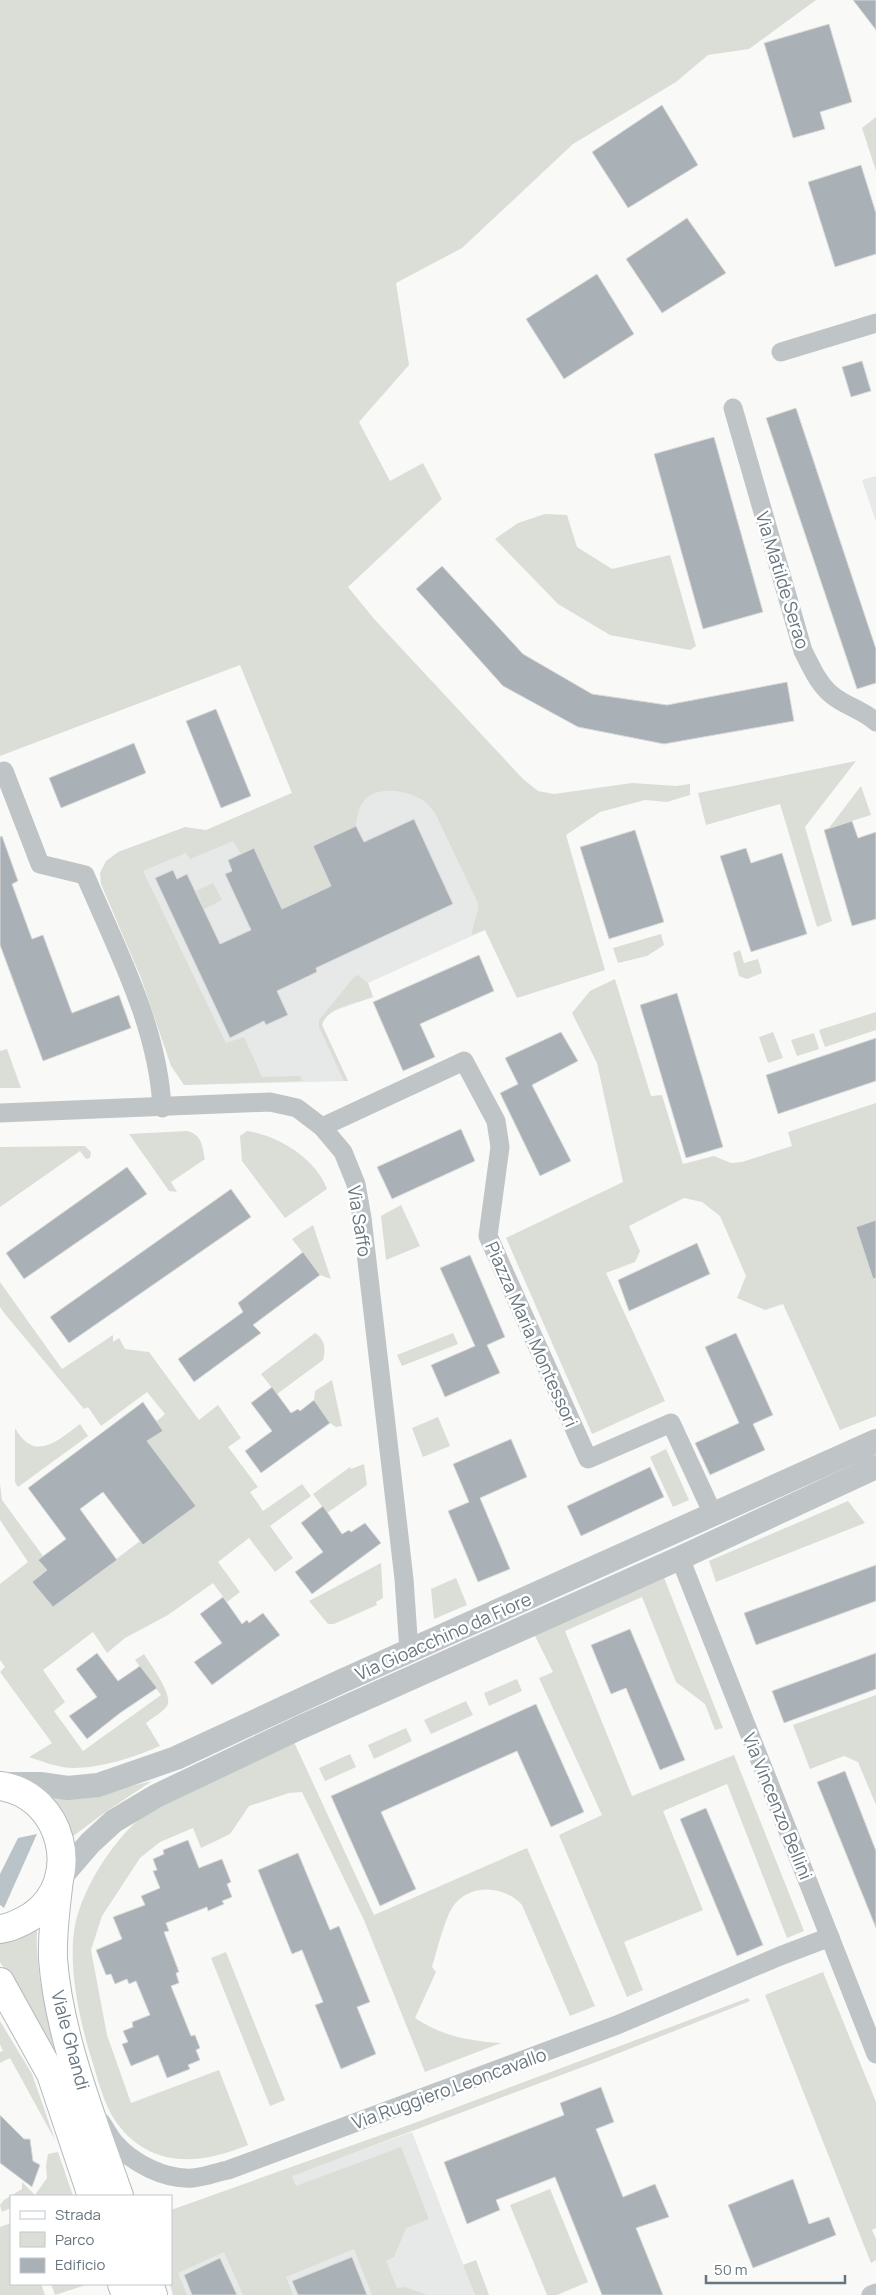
<svg xmlns="http://www.w3.org/2000/svg" width="876" height="2295" font-family="Manrope,sans-serif">
<rect width="100%" height="100%" fill="#f9f9f8"/>
<g fill="#e7e8e8">
<path d="M876,476V522L862,480Z"/>
<path d="M450,724L485,930L368,983L373,997L331,1012L324,1018L322,1025L348,1081L184,1085L109,873Z"/>
<path d="M412,2132L475,2295H173L170,2284H171V2218Z"/>
</g>
<g fill="#daded7">
<path d="M0,0H816L749,49L708,55L676,82L573,144L462,248L396,283L409,365L359,422L390,481L423,463L442,499L348,587L375,620L523,779L538,791L554,794L632,783L676,786L690,784V795L667,802L645,800L600,812L566,835L605,970L517,998L485,930L472,935C472,923 479,915 478,903L435,813C432,809 428,804 424,801C409,790 374,784 362,803C358,810 357,818 356,826L313,846L338,883L284,908V913L254,848L241,854L233,841L190,859L186,853L143,871L226,1043L244,1037L262,1077L300,1076L302,1081L184,1085L171,1066L141,978L101,884L100,873L106,861L118,852L185,827L206,830L292,793L240,665L0,756Z"/>
<path d="M876,117V171L862,128Z"/>
<path d="M545,514L567,515L577,547L612,569L670,555L696,646L690,650L610,635L558,604L495,539L518,523Z"/>
<path d="M856,761L805,827L832,921L817,927L780,804L706,825L698,793Z"/>
<path d="M861,786L871,815L829,828Z"/>
<path d="M213,883L222,900L204,909L196,891Z"/>
<path d="M661,934L664,945L647,956L618,963L613,948Z"/>
<path d="M740,950L744,963L758,959L762,973L747,979L739,976L733,953Z"/>
<path d="M358,975L368,983L373,997C357,1003 327,1007 322,1025L348,1081H344L319,1027V1020L354,977Z"/>
<path d="M615,979L651,1096L662,1095L683,1164L714,1156L731,1163L742,1162L792,1146L788,1132L876,1103V1416L840,1430L783,1304L765,1310L737,1298L746,1276L720,1216L702,1202L684,1198L629,1226L640,1251L635,1262L606,1273L665,1401L592,1434L506,1238L623,1182L597,1063L572,1013L590,991Z"/>
<path d="M876,1012V1030L825,1047L819,1030Z"/>
<path d="M773,1032L783,1058L768,1063L759,1037Z"/>
<path d="M814,1033L819,1049L797,1056L791,1040Z"/>
<path d="M7,1049L21,1088H0V1051Z"/>
<path d="M187,1131C202,1135 202,1145 205,1159L171,1182L177,1192L169,1191L129,1134Z"/>
<path d="M247,1131C278,1135 316,1159 327,1189L285,1218L242,1161L240,1136Z"/>
<path d="M85,1146L91,1152L90,1158L86,1159L80,1151L0,1207V1147Z"/>
<path d="M401,1205L420,1246L386,1260L381,1216Z"/>
<path d="M313,1225L331,1279L320,1275L292,1239Z"/>
<path d="M0,1282L62,1369L113,1335V1342L119,1338L125,1349L149,1352L199,1420L218,1405L241,1438L228,1447L258,1487L250,1492L263,1511L302,1484L311,1496L270,1526L293,1558L275,1572L249,1538L218,1562L240,1592L227,1602L213,1583L168,1615L125,1638L107,1653L93,1632L43,1670L65,1702L54,1711L83,1751L161,1695L135,1660L144,1654C150,1664 174,1695 167,1706C163,1712 152,1718 146,1723L160,1746C136,1757 100,1768 74,1768C59,1768 44,1762 29,1757L52,1743L0,1672L5,1667L0,1660V1584L28,1562L0,1520V1484L2,1500L43,1556L38,1560L47,1570L32,1582L53,1607L140,1541L143,1545L196,1506L147,1441L163,1431L156,1422L165,1414L147,1392L101,1426L88,1407L84,1409L5,1314L0,1307Z"/>
<path d="M315,1333C325,1339 326,1350 323,1360L277,1394L261,1374Z"/>
<path d="M453,1333L458,1344L402,1366L397,1355Z"/>
<path d="M332,1380L342,1426L336,1427L330,1423L314,1400L315,1391Z"/>
<path d="M438,1417L450,1446L423,1457L412,1428Z"/>
<path d="M80,1424L88,1436L18,1487L15,1482V1428C35,1463 57,1441 80,1424Z"/>
<path d="M666,1449L689,1500L673,1507L650,1457Z"/>
<path d="M364,1464L367,1485L327,1513L313,1494L350,1467L351,1469Z"/>
<path d="M848,1501L865,1523L716,1582L709,1561Z"/>
<path d="M381,1563L383,1598L376,1602L377,1605L334,1624H328L309,1601Z"/>
<path d="M663,1575L723,1728L715,1730L705,1704L676,1682L642,1597L565,1631L632,1796L734,1755L804,1931L787,1938L727,1784L663,1811L703,1910L624,1942L643,1990L627,1997L559,1835L602,1815L539,1678L553,1672L533,1632Z"/>
<path d="M456,1578L467,1605L434,1619L431,1589Z"/>
<path d="M517,1679L522,1691L489,1706L484,1693Z"/>
<path d="M876,1695V1805L858,1762L844,1756L810,1769L793,1725Z"/>
<path d="M466,1701L473,1715L431,1734L424,1720Z"/>
<path d="M406,1728L412,1741L374,1759L368,1745Z"/>
<path d="M294,1742L374,1915L527,1848L595,2006L570,2016L522,1905C504,1885 468,1883 452,1908C444,1921 437,1951 432,1967L436,1972L415,2018C442,2036 469,2041 501,2043L425,2072L364,1920L302,1792L289,1793L249,1806L230,1834L201,1848L193,1828L160,1842L140,1858L102,1916L91,1950L107,2035L131,2103L219,2070L248,2145C200,2165 150,2169 116,2122C102,2101 97,2075 89,2051C79,2016 69,1969 74,1932C79,1893 110,1845 139,1819C157,1802 182,1793 205,1783C234,1770 264,1756 294,1742Z"/>
<path d="M350,1754L356,1767L325,1781L319,1768Z"/>
<path d="M152,1781L104,1813L72,1837C68,1821 61,1810 50,1798L78,1799Z"/>
<path d="M37,1929C35,1973 47,2014 56,2057L0,1962V1941Z"/>
<path d="M226,1952L285,2100L270,2106L211,1958Z"/>
<path d="M823,1972L876,2102V2228L872,2230L876,2239V2260L871,2263L765,1995Z"/>
<path d="M748,1998L750,2001L604,2059L292,2176L300,2196L296,2186L401,2147L429,2219L406,2228L394,2257L386,2261L397,2288L405,2287L427,2295H372L354,2249L286,2277L293,2295H243L224,2252L178,2273L187,2295H173L170,2284H171V2210L409,2125Z"/>
<path d="M0,2021L32,2074L55,2140L10,2058L0,2063V2052L3,2051L0,2044Z"/>
<path d="M58,2152L73,2196H11V2208L2,2212L0,2205L4,2200L22,2189V2182L35,2195L47,2178L46,2166L48,2154Z"/>
<path d="M550,2189L588,2282L557,2295H547L510,2205Z"/>
<path d="M11,2223V2284H41L45,2295H0V2227Z"/>
<path d="M476,2260L489,2295H475L463,2265Z"/>
<path d="M51,2284H89L55,2295Z"/>
</g>
<path fill="#bac4c8" d="M37,1834L4,1908L0,1905V1874L18,1838Z"/>
<g fill="#a9b0b6" stroke="#dbdbda">
<path d="M853,0H876V30Z"/>
<path d="M829,24L852,102L820,112L825,129L793,138L764,43Z"/>
<path d="M662,105L698,165L628,208L592,152Z"/>
<path d="M861,165L876,213V254L835,267L808,182Z"/>
<path d="M687,218L726,273L662,313L626,259Z"/>
<path d="M597,274L634,334L564,379L526,319Z"/>
<path d="M862,361L871,391L851,397L842,367Z"/>
<path d="M796,408L876,649V683L857,689L766,418Z"/>
<path d="M714,437L763,612L703,629L654,454Z"/>
<path d="M442,566L523,654L592,694L667,705L787,682L794,721L664,744L578,727L503,686L416,589Z"/>
<path d="M216,709L251,796L221,808L186,721Z"/>
<path d="M134,743L146,773L61,808L49,778Z"/>
<path d="M414,819L453,904L316,968L317,972L277,991L288,1015L266,1025L264,1021L230,1038L155,878L173,870L177,879L187,874L220,944L251,930L225,874L232,871L228,860L254,848L282,909L331,886L313,846L356,826L364,842Z"/>
<path d="M852,821L858,838L876,832V919L852,926L824,830Z"/>
<path d="M635,830L664,922L609,939L580,847Z"/>
<path d="M2,836L18,881L12,884L32,939L43,935L72,1013L119,995L131,1028L43,1061L0,945V837Z"/>
<path d="M746,848L751,863L782,853L807,934L751,952L720,856Z"/>
<path d="M479,955L494,991L420,1024L435,1057L403,1071L373,1002Z"/>
<path d="M677,993L723,1147L686,1158L640,1005Z"/>
<path d="M561,1032L578,1061L532,1085L571,1161L540,1176L500,1093L518,1084L505,1058Z"/>
<path d="M876,1038V1081L778,1114L766,1075Z"/>
<path d="M461,1129L475,1161L392,1199L377,1167Z"/>
<path d="M127,1167L147,1194L24,1279L6,1253Z"/>
<path d="M231,1189L251,1217L69,1343L50,1317Z"/>
<path d="M876,1220V1278L873,1279L856,1227Z"/>
<path d="M697,1243L710,1274L629,1311L618,1280Z"/>
<path d="M303,1252L320,1275L253,1325L261,1333L194,1382L178,1359L243,1312L238,1303Z"/>
<path d="M470,1255L505,1337L487,1345L500,1373L445,1397L431,1365L475,1346L440,1268Z"/>
<path d="M736,1333L773,1415L753,1424L765,1450L710,1475L695,1443L739,1423L705,1347Z"/>
<path d="M272,1387L291,1413L298,1409L300,1411L314,1400L330,1423L261,1473L245,1451L272,1431L251,1403Z"/>
<path d="M143,1402L163,1431L147,1441L196,1506L143,1545L103,1492L80,1509L117,1560L53,1607L32,1582L47,1570L38,1560L66,1539L28,1488Z"/>
<path d="M511,1439L527,1477L480,1498L510,1569L478,1582L448,1511L469,1502L453,1464Z"/>
<path d="M650,1467L664,1497L581,1536L567,1506Z"/>
<path d="M323,1506L342,1534L349,1530L351,1532L365,1523L381,1543L312,1594L295,1572L323,1552L301,1523Z"/>
<path d="M876,1565V1601L756,1645L744,1613Z"/>
<path d="M223,1597L242,1624L247,1620L249,1623L263,1613L280,1635L212,1685L194,1662L222,1643L200,1614Z"/>
<path d="M630,1629L685,1760L660,1770L626,1688L611,1694L591,1645Z"/>
<path d="M97,1653L118,1681L140,1666L157,1688L120,1713L87,1739L69,1716L97,1697L76,1669Z"/>
<path d="M876,1653V1689L784,1723L772,1691Z"/>
<path d="M536,1704L584,1812L551,1827L517,1751L381,1812L416,1889L380,1906L331,1796Z"/>
<path d="M845,1771L876,1851V1928L817,1782Z"/>
<path d="M706,1808L763,1945L737,1956L680,1819Z"/>
<path d="M188,1840L199,1868L222,1859L231,1882L227,1884L232,1897L222,1901L224,1904L208,1911L207,1907L166,1923L169,1931L164,1932L179,1972L176,1973L179,1983L171,1986L191,2036L195,2035L200,2048L196,2050L200,2060L188,2065L190,2069L167,2078L158,2055L131,2066L122,2044L128,2042L123,2031L133,2027L132,2022L150,2015L136,1981L129,1984L127,1979L115,1984L111,1974L106,1975L96,1950L122,1939L113,1917L145,1905L141,1896L160,1888L153,1871L157,1870L153,1859L164,1854L163,1850Z"/>
<path d="M298,1853L330,1930L339,1926L370,2002L357,2007L376,2054L341,2069L315,2005L323,2002L302,1950L292,1954L258,1870Z"/>
<path d="M601,2087L614,2122L596,2129L623,2197L655,2184L669,2217L636,2228L663,2295H602L555,2177L496,2200L500,2210L467,2224L444,2162L564,2115L560,2103Z"/>
<path d="M0,2115L24,2139H30L33,2161L40,2165L32,2187L0,2163Z"/>
<path d="M793,2179L809,2224L829,2217L836,2235L753,2268L728,2205Z"/>
<path d="M352,2257L367,2295H298L292,2281Z"/>
<path d="M220,2258L237,2295H192L184,2275Z"/>
</g>
<g fill="none" stroke-linecap="round" stroke-linejoin="round">
<g stroke="#b4b9bd" stroke-width="30">
<g id="secondary">
<path d="M0,1786C62,1794 85,1880 32,1916C22,1922 11,1928 0,1929"/>
<path d="M59,1879C56,1905 52,1932 53,1959C59,2038 93,2121 119,2196"/>
<path d="M0,1982L51,2074L92,2196"/>
<path d="M122,2284L126,2295"/>
<path d="M149,2284L153,2295"/>
</g>
</g>
<g stroke="#bfc4c7" stroke-width="19">
<path d="M781,352L876,323"/>
<path d="M733,408L803,651C811,666 818,684 832,695C845,706 863,710 876,722"/>
<path d="M4,771L40,864L85,875C117,950 158,1026 162,1108"/>
<path d="M0,1113L270,1102L297,1108L322,1127L343,1152L356,1184L362,1218L404,1579L409,1651"/>
<path d="M322,1127L464,1061L496,1121L500,1147L488,1236L588,1459L671,1423L713,1514"/>
<path d="M680,1558L876,2054"/>
<path d="M101,2122C105,2128 109,2136 114,2142C132,2163 165,2180 193,2178C205,2177 217,2172 228,2170L617,2025L780,1956L830,1937"/>
<path d="M871,2295L876,2293"/>
</g>
<g stroke="#bfc4c7" stroke-width="24">
<path d="M1,1784H40L68,1788L98,1785L176,1758L342,1681L876,1441"/>
<path d="M59,1879L90,1843L114,1821L156,1796L299,1728L680,1558L876,1467"/>
</g>
<use href="#secondary" stroke="#fff" stroke-width="28"/>
</g>
<g text-anchor="middle" dominant-baseline="central" stroke-width="5" stroke-linejoin="round" paint-order="stroke">
<g font-size="18" fill="#67757f" stroke="#fff">
<text transform="translate(783 580) rotate(73)">Via Matilde Serao</text>
<text transform="translate(360 1221) rotate(81)">Via Saffo</text>
<text transform="translate(532 1334) rotate(66)">Piazza Maria Montessori</text>
<text transform="translate(443 1636) rotate(-24)">Via Gioacchino da Fiore</text>
<text transform="translate(778 1806) rotate(68)">Via Vincenzo Bellini</text>
<text transform="translate(71 2040) rotate(75)">Viale Ghandi</text>
<text transform="translate(449 2088) rotate(-20)">Via Ruggiero Leoncavallo</text>
</g>
</g>
<rect x="10" y="2195" width="162" height="90" fill="#ffffff" stroke="#c2c8cc"/>
<rect x="20" y="2211" width="25" height="8" fill="#ffffff" stroke="#c2c8cc"/>
<text x="55" y="2220" font-size="15" fill="#67757f">Strada</text>
<rect x="20" y="2232" width="25" height="15" fill="#daded7" stroke="#c2c8cc"/>
<text x="55" y="2245" font-size="15" fill="#67757f">Parco</text>
<rect x="20" y="2258" width="25" height="15" fill="#a9b0b6" stroke="#c2c8cc"/>
<text x="55" y="2270" font-size="15" fill="#67757f">Edificio</text>
<path d="M706 2275v8h139v-8" fill="none" stroke="#67757f" stroke-width="2.5"/>
<text x="714" y="2275" font-size="15" fill="#67757f" stroke="#ffffff" stroke-width="4" paint-order="stroke">50 m</text>
</svg>
